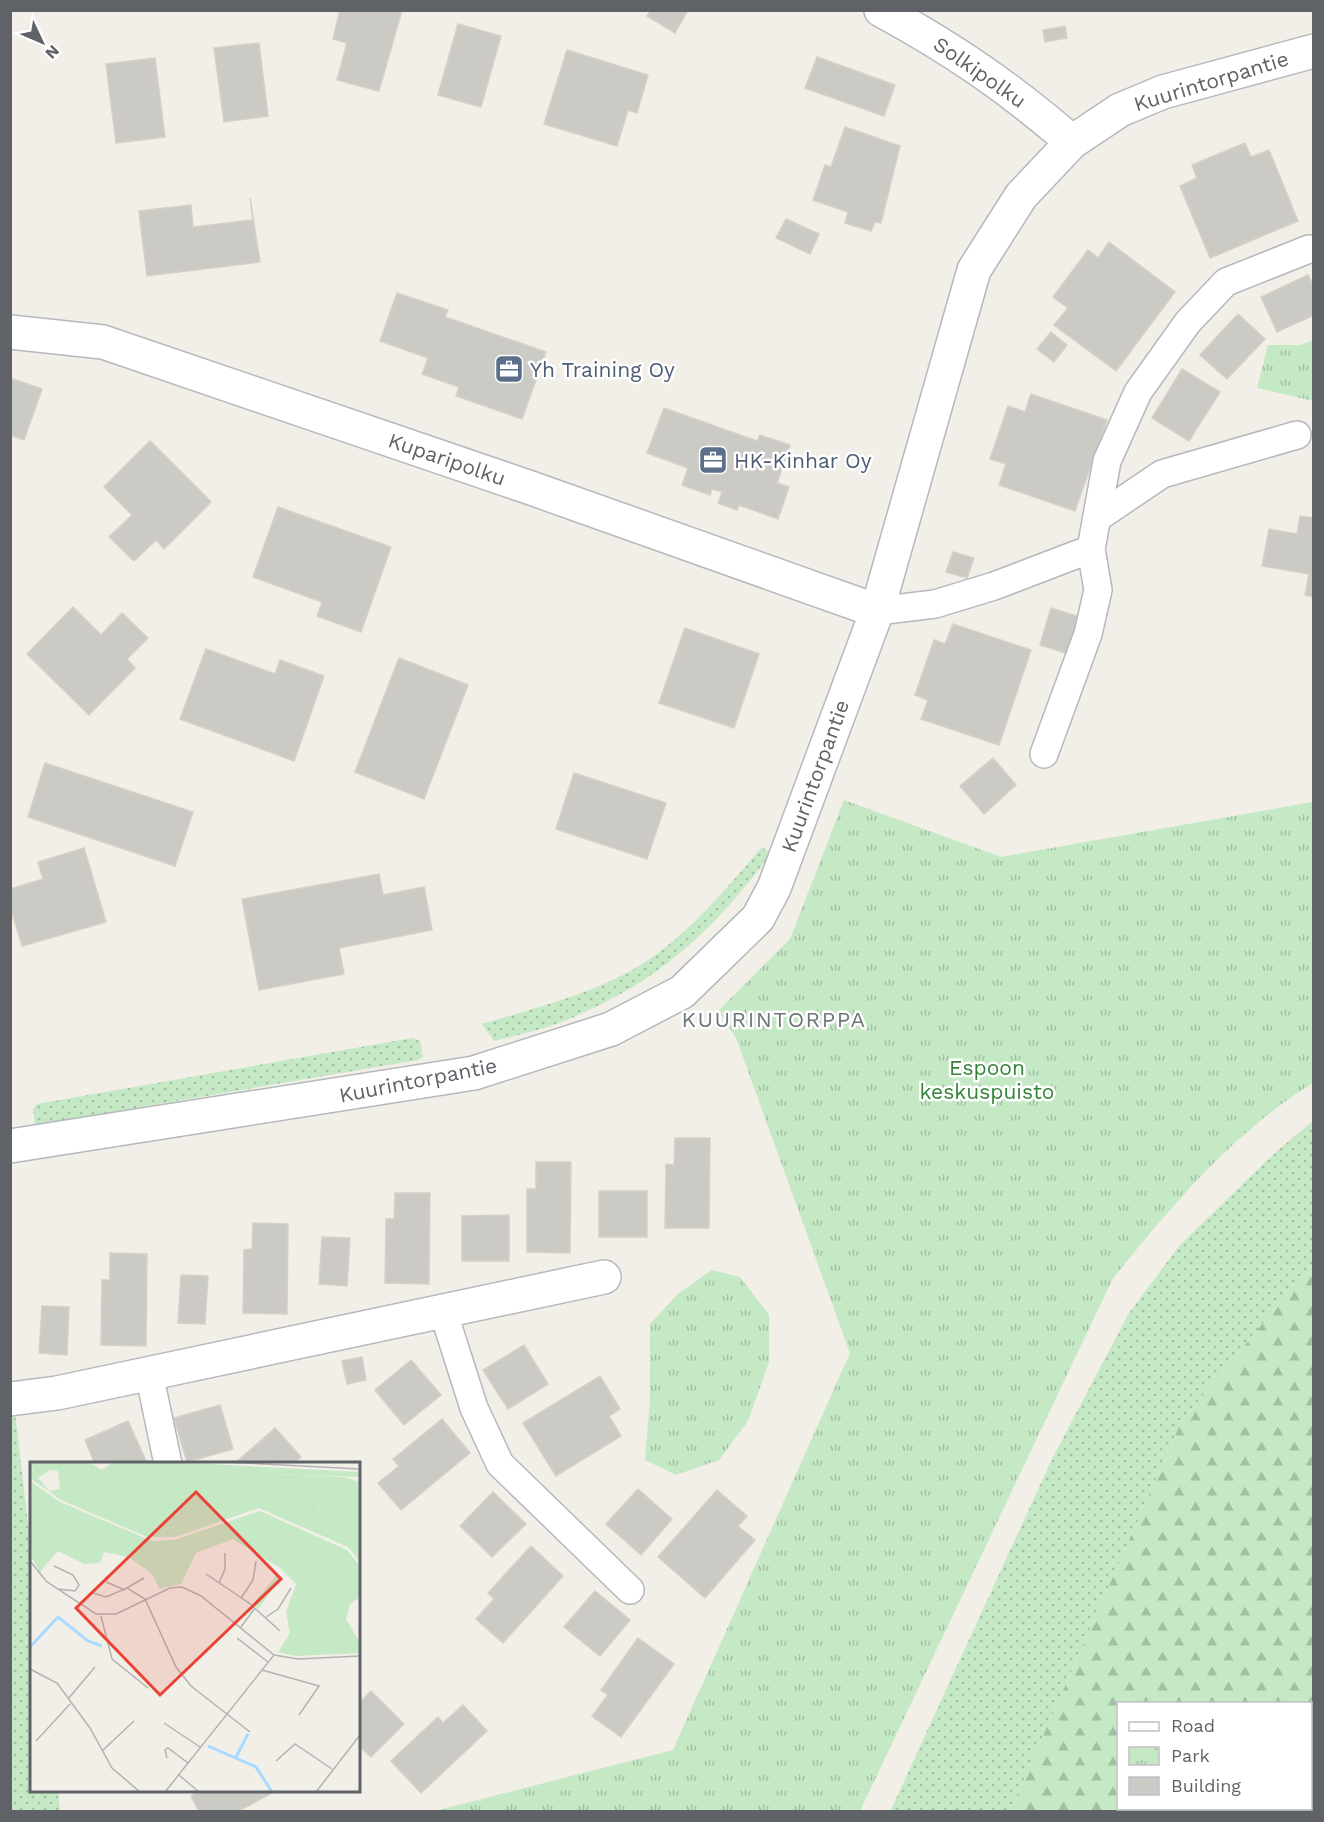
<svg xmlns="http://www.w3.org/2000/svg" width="1324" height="1822" font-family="'Work Sans',sans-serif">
<defs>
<pattern id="grass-dots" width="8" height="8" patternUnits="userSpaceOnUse" patternTransform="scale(1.5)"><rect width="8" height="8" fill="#c5e8c5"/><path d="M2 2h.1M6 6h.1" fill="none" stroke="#a3c0a4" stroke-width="1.8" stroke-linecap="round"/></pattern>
<pattern id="forest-firs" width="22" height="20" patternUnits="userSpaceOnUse" patternTransform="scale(1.5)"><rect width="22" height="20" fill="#c5e8c5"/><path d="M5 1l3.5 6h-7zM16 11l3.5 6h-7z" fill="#a3c0a4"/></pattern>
<pattern id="park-tufts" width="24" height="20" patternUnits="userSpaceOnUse" patternTransform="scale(1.5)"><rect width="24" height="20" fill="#c5e8c5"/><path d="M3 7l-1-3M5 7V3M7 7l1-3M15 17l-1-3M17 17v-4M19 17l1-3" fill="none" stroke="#a3c0a4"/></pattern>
</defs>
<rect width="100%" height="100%" fill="#f1efe8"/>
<g fill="url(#grass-dots)">
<path d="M762,847L771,854C711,933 658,983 564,1021C542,1030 517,1035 494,1041L482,1024C529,1010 580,997 625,974C680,945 722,894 762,847Z"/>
<path d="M412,1038L420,1041L423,1057L418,1060L35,1125L33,1109L37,1104Z"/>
<path d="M1313,1121V1269L1297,1282L1181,1422L1010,1811L890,1812L1052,1459L1129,1313L1180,1245L1277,1151Z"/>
<path d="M10,1413H15L32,1557V1790L58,1791L60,1811H11Z"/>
</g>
<path fill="url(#forest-firs)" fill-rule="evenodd" d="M1313,1269V1811H1010L1181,1422L1297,1282ZM1118,1704H1310V1808H1118Z"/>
<g fill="url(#park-tufts)">
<path d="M1313,340V401L1257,388L1268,345H1301Z"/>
<path d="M844,800L1001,857L1313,802V1083C1235,1131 1169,1208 1112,1280L860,1811H435L673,1750L850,1353L736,1038L718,1011L790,939Z"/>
<path d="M712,1270L740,1277L769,1315V1362L748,1421L719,1460L676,1475L645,1460L650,1399V1324L679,1293Z"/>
</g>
<g fill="#cccac5" stroke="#d6d1c6" stroke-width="1.5">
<path d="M340,10H402L379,91L337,80L347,43L333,39Z"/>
<path d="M651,10H688L675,33L647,16Z"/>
<path d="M458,24L501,36L481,107L438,95Z"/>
<path d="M1065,26L1067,38L1045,42L1043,30Z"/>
<path d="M259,43L268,116L224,122L214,48Z"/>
<path d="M567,50L648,75L637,113L628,110L617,146L544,124Z"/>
<path d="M817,57L895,85L884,116L805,88Z"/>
<path d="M155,58L165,137L116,143L106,64Z"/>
<path d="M845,127L900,146L881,223L875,222L871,231L845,223L848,212L813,200L825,165L831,167Z"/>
<path d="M1245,143L1251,157L1269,150L1298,221L1210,258L1180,186L1197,178L1192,165Z"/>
<path d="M250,198L260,262L147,276L139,211L191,205L193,227L253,220Z"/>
<path d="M786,219L819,234L810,254L776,238Z"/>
<path d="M1109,242L1175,292L1116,371L1054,325L1068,308L1053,297L1088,250L1098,258Z"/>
<path d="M1308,275L1314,287V315L1277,332L1261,297Z"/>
<path d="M397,293L448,310L445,317L546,352L522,419L456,396L459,387L422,374L428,358L380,341Z"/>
<path d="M1238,314L1265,339L1227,379L1200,355Z"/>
<path d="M1051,332L1067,345L1054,362L1037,349Z"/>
<path d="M1182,369L1220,392L1189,441L1152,418Z"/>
<path d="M10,378L42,389L24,440L10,435Z"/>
<path d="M1031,394L1107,420L1075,511L999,485L1006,464L990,459L1008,406L1025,412Z"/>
<path d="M664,408L757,441L760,435L790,445L777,483L789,487L778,519L739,505L737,510L718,503L722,492L712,489L710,495L682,485L688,468L647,453Z"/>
<path d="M150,441L211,502L164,549L156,540L134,561L109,537L132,515L104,487Z"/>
<path d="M278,507L391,547L361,632L317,616L322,602L253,577Z"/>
<path d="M1300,516L1314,518V597L1305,595L1309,574L1262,566L1269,529L1297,534Z"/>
<path d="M953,552L974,558L967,578L946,572Z"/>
<path d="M73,607L101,635L122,613L148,638L127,659L135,668L89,715L27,654Z"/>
<path d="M1051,608L1086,619L1075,656L1040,645Z"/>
<path d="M953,624L1031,650L999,745L921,719L928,700L915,695L934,640L945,644Z"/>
<path d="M685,628L759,654L734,728L659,703Z"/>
<path d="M206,649L275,674L280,660L324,676L294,761L180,719Z"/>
<path d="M399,658L468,685L424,799L355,772Z"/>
<path d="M993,758L1016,785L984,814L960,786Z"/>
<path d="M45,763L193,812L175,866L28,817Z"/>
<path d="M574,773L666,803L647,859L556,829Z"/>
<path d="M84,848L106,922L22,946L10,906V889L43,879L38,862Z"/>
<path d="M379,874L383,895L424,887L432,930L339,948L344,974L259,990L242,899Z"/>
<path d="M675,1138H710L709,1228H665L666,1164L674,1165Z"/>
<path d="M536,1162H571L570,1253L527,1252V1189H536Z"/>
<rect x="599" y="1191" width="48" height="46"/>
<path d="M395,1193H430L429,1284L385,1283L386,1219H394Z"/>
<path d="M509,1215V1261H462V1216Z"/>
<path d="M253,1223L288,1224L287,1314L243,1313L244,1250L252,1249Z"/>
<path d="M322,1237L350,1238L347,1286L319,1284Z"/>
<path d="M110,1253L147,1254L146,1346L101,1345L102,1280H110Z"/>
<path d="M181,1275L208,1276L205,1324L178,1323Z"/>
<path d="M42,1306L69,1307L67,1355L39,1353Z"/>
<path d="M524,1345L548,1384L508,1409L483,1370Z"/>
<path d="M362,1357L366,1380L347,1384L342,1361Z"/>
<path d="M411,1360L441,1395L404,1425L375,1390Z"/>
<path d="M600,1376L620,1409L609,1416L621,1436L556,1476L523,1423Z"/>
<path d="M220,1405L233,1449L187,1462L174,1418Z"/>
<path d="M442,1419L470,1453L401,1510L378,1483L399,1466L393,1459Z"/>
<path d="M128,1421L147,1463L95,1464L85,1440Z"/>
<path d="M275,1428L301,1457L293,1464H234Z"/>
<path d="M638,1489L672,1519L641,1555L606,1524Z"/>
<path d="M717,1490L747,1516L738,1526L755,1540L705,1598L658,1557Z"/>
<path d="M493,1492L526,1524L492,1557L460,1526Z"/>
<path d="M531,1546L563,1576L503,1643L476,1619L494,1599L488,1593Z"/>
<path d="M595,1591L630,1620L600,1656L564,1627Z"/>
<path d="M638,1638L674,1664L621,1737L592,1716L608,1695L601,1690Z"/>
<path d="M371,1691L404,1724L371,1757L358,1745V1704Z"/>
<path d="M463,1705L487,1731L421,1793L391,1761L438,1717L443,1723Z"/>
<path d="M202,1790H277L237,1812H199L191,1796Z"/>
</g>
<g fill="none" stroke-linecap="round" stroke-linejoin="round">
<g stroke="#b5b8bc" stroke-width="30">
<g id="service">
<path d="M1097,518L1162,474L1297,435"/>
<path d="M877,611L935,604L994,586L1091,549L1107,461L1138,392L1188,322L1226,282L1309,249"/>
<path d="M1044,754L1088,634L1098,590L1091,549"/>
<path d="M443,1311L474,1408L500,1464L630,1590"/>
<path d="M149,1373L168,1464"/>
</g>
</g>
<g stroke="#b5b8bc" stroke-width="36">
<g id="minor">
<path d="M881,10C953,49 1011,89 1072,142"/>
<path d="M10,332L103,342L531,488L877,611"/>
<path d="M10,1399L57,1393L604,1277"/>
</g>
</g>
<g stroke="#b5b8bc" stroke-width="36">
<path id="tertiary" d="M10,1146L474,1073L611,1029L682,992L758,918L774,888L877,611L974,270L1021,196L1072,142L1120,110L1163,92L1314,51"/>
</g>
<use href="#service" stroke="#fff" stroke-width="27"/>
<use href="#minor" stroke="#fff" stroke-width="33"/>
<use href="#tertiary" stroke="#fff" stroke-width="33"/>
</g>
<defs>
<g id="office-square" transform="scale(1.5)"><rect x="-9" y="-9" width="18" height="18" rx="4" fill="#5c6f8a" stroke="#fff"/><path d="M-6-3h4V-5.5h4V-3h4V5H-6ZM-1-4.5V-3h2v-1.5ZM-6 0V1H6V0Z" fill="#fff"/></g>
</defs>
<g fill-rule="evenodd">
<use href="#office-square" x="509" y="369"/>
<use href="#office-square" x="713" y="460"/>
</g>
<g text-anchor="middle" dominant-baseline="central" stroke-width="5" stroke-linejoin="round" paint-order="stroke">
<g font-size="21" fill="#5f6368" stroke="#fff">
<text transform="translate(980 72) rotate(35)">Solkipolku</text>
<text transform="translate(1211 81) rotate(-17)">Kuurintorpantie</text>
<text transform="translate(447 459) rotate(19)">Kuparipolku</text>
<text transform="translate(815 776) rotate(-70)">Kuurintorpantie</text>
<text transform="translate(418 1080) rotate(-11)">Kuurintorpantie</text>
</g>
<g font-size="21" fill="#4e5e75" stroke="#fff" text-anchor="start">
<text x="530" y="369">Yh Training Oy</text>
<text x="734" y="460">HK-Kinhar Oy</text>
</g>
<g font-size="21" fill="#348238" stroke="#fff">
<text x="987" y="1067">Espoon<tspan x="987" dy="24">keskuspuisto</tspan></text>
</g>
<g font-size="22" letter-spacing="1.5" fill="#70757a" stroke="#fff">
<text x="774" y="1019">KUURINTORPPA</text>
</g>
</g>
<g transform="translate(30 1462)">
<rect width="330" height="330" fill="#f1efe8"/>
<path d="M139,0L330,10V15L219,11ZM0,6L19,29L30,27L112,63L132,66L149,65L224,37L250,42L252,28L270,29L285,40L291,53L281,50L272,56L306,69L329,84L330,100L318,85L229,46L145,75H117L31,38L0,16ZM247,113L251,116L228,147L223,142Z" fill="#c5e8c5"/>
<path d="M0,0H58L72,8L83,0H139L219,11L314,15L330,20V85L306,69L272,56L271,49L279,47L291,52L285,40L270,30L264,33L252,28L251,42L224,37L149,65L132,66L112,63L59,42L30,27L28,9L20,8L6,17Z" fill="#c5e8c5"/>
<path d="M0,19L30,40L122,79L144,78L230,49L317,88L330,104V135L320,142L316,157L330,181V191L266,194L248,190L260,171L256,150L266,122L250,106L203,77L166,91L151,122L129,127L123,113L99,95L74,90L70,101L54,102L28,89L10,110L0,93Z" fill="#c5e8c5"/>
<path fill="none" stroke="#aadaff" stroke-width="3" d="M0,185L28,155L58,179L72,184M178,284L226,305L242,330M206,295L218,272"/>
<path fill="none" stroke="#b3b3b1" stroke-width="1.5" d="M195,0L330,7M0,99L17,120L66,152H86L140,126L152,125L171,134L244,193L268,197L330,194M24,104L43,113L49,123L45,129L28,127M176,112L219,141L250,169M76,120L95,128M189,121L195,107V91M97,126L114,116M63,131L76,135L97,126L115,137L146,205L161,224L220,270M211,136L223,118L226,99M71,154L82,197L118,226M236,155L248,147L261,126M211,165L225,146M207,176L238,200M0,207L27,221L60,266L82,306L110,330M232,208L289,224L269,253M38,237L65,205M134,261L170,285M6,279L40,242M72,289L104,259M137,296L135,288L138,286L158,301M246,299L265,282L302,307M149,313L169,330M135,330L244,193M286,330L330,273"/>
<path fill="#ea4335" fill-opacity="0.15" stroke="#ea4335" stroke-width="3" d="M166,30L251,117L130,233L46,146Z"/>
<rect width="330" height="330" fill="none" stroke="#5f6368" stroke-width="3"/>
</g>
<rect width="1324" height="1822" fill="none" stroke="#5f6368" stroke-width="24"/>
<rect x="1117" y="1702" width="195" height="108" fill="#ffffff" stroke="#bfc1c3" stroke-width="1.5"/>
<rect x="1129" y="1722" width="30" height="9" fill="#ffffff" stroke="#bfc1c3" stroke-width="1.5"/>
<text x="1171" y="1732" font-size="18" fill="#5f6368">Road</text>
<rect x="1129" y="1747" width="30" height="18" fill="url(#park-tufts)" stroke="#bfc1c3" stroke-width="1.5"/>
<text x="1171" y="1762" font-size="18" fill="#5f6368">Park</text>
<rect x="1129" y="1777" width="30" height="18" fill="#cccac5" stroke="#bfc1c3" stroke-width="1.5"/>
<text x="1171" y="1792" font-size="18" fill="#5f6368">Building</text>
<g transform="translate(42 42) rotate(134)" stroke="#ffffff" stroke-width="4.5" paint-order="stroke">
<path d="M0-4.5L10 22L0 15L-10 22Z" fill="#5f6368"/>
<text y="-9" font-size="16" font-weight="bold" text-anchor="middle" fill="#5f6368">N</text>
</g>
</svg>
